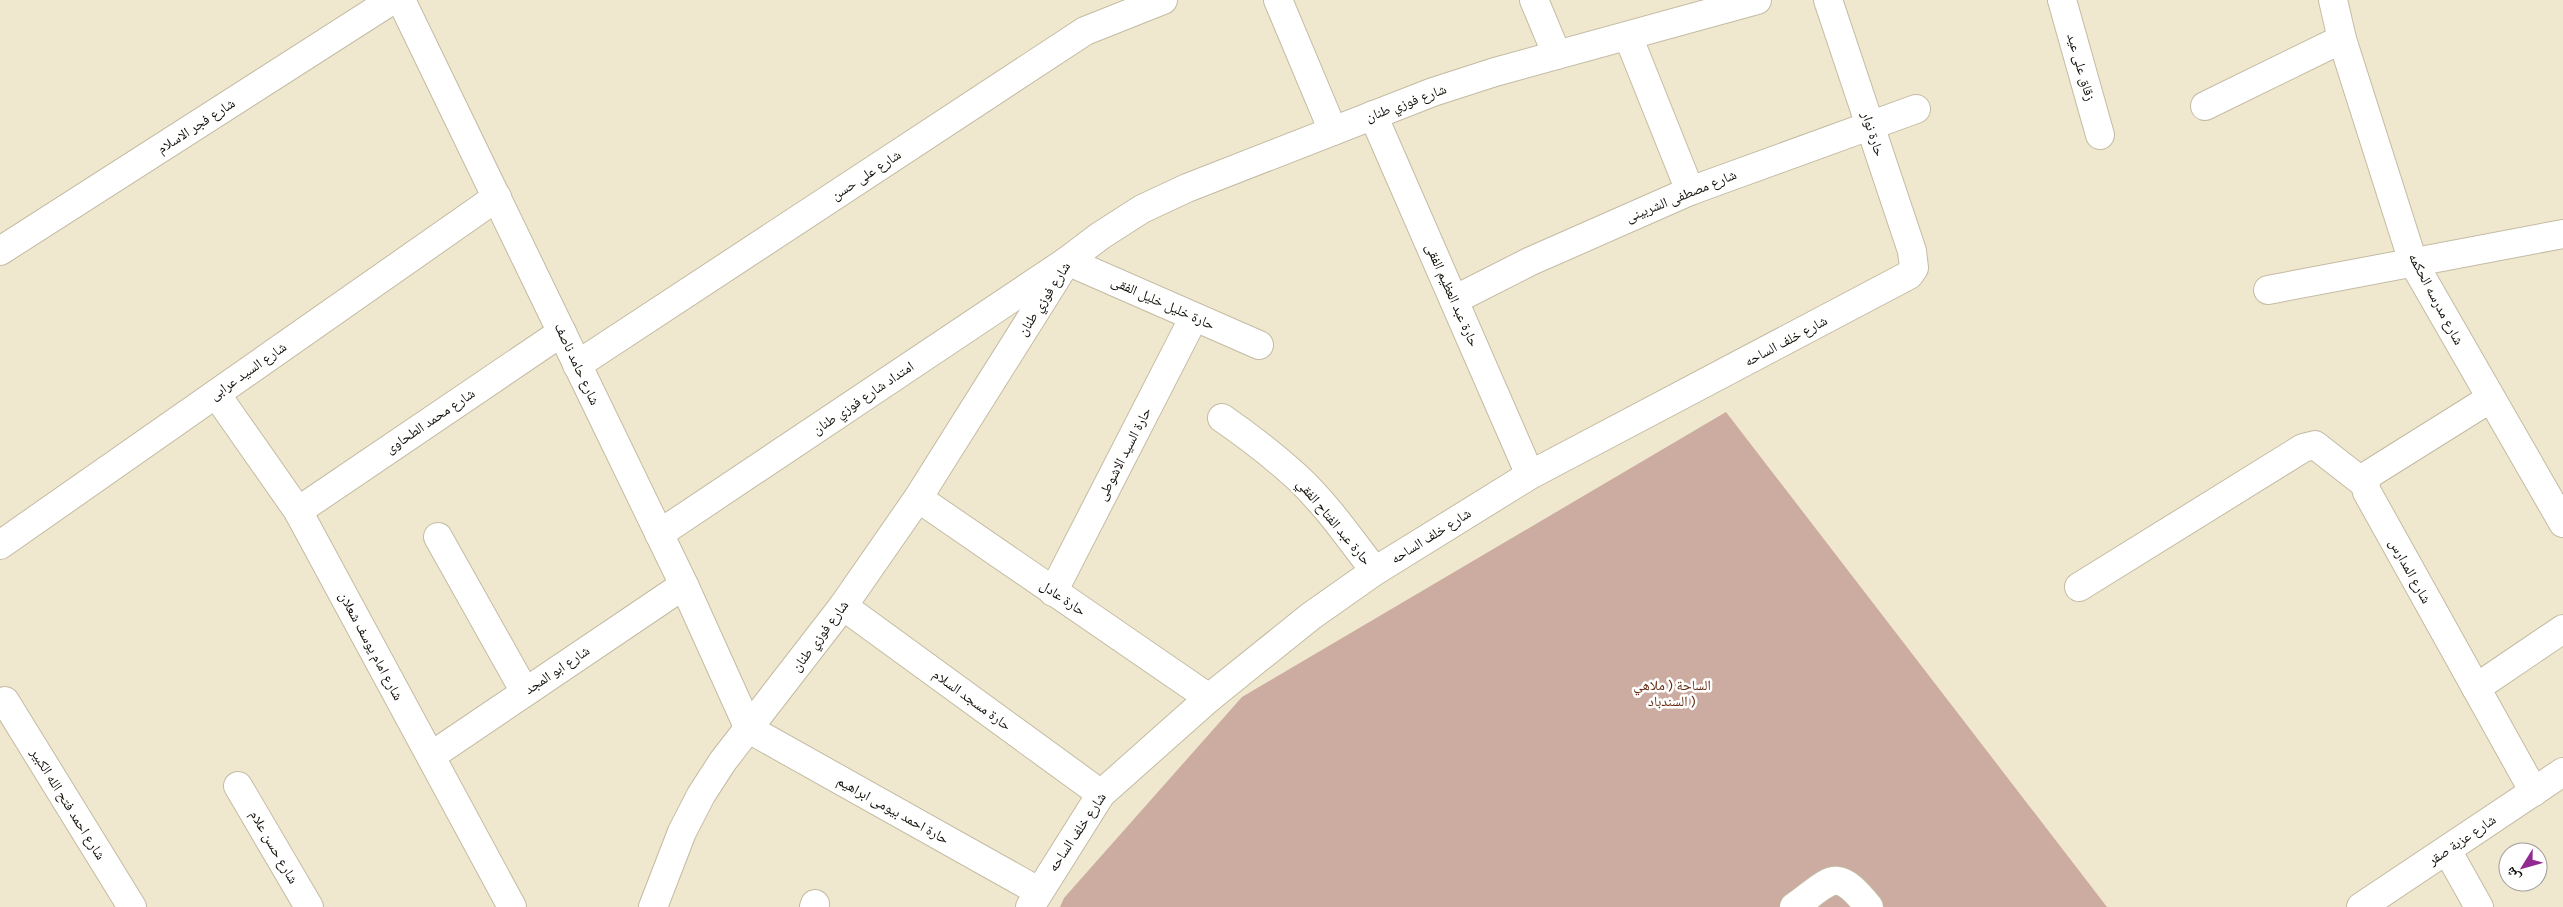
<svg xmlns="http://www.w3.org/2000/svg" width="2563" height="907" font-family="Karla,'Noto Naskh Arabic',sans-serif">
<rect width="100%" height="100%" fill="#efe7ce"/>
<path fill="#ccaca0" d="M1726,412L2107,907H1060L1064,898L1242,697Z"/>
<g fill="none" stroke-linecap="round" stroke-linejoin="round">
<g stroke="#c3bba3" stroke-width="30">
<g id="minor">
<path d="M401,0L684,585L749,729L1038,891"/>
<path d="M1278,0L1333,131"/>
<path d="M1534,0L1557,55"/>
<path d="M2062,0L2100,135"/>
<path d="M2333,0L2342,39L2413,262L2563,523"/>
<path d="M1628,36L1690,191"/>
<path d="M2205,106L2342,39"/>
<path d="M1373,115L1530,475"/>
<path d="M0,251L392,0"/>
<path d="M2268,290L2563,234"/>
<path d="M1454,300L1531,261L1690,191L1916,109"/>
<path d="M577,365L1085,31L1163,0"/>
<path d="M216,394L298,511L512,907"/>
<path d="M2491,398L2368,475L2365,484L2367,492L2534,792"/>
<path d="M1222,418C1248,436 1273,455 1297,477C1327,505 1350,539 1375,571"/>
<path d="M918,498L1209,698"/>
<path d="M298,511L562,332"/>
<path d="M659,534L1067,261L1259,345"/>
<path d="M438,537L525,692"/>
<path d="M0,545L497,197"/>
<path d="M2079,587L2303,448L2315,445L2365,484"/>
<path d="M1053,592L1194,317"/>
<path d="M843,606L1101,794"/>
<path d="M2476,688L2563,629"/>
<path d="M5,701L132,907"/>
<path d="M431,756L684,585"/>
<path d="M238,786L309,907"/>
<path d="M2447,850L2479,907"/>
<path d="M653,907L682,832L701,795L723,761L843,606L918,498L1067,261L1100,236L1142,209L1187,188L1433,92L1495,72L1757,0"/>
<path d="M814,907L815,904"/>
<path d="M1030,907L1101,794L1209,698L1311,616L1375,571L1530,475L1909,275L1914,268L1912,251L1828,0"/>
<path d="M1794,907C1832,880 1835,865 1869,907"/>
<path d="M2361,907L2563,772"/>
</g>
</g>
<use href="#minor" stroke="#fff" stroke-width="28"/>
</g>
<g text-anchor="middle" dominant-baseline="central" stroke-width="5" stroke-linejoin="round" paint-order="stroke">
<g font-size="14" fill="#100d06" stroke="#fff">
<text transform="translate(2081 67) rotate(74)">زقاق على عيد</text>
<text transform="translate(1406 103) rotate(-20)">شارع فوزي طنان</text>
<text transform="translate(196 126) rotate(-33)">شارع فجر الاسلام</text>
<text transform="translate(1873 134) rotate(72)">حارة نوار</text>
<text transform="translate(866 175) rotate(-33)">شارع على حسن</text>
<text transform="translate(1681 196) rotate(-22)">شارع مصطفى الشربينى</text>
<text transform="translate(1452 295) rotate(66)">حارة عبد العظيم الفقى</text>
<text transform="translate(1044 299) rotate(-57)">شارع فوزي طنان</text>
<text transform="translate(2436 299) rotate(62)">شارع مدرسه الحكمه</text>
<text transform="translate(1163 303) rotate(24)">حارة خليل خليل الفقى</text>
<text transform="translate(1786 341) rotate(-28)">شارع خلف الساحه</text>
<text transform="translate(577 364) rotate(65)">شارع حامد ناصف</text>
<text transform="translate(248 371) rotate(-35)">شارع السيد عرابى</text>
<text transform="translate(863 398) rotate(-34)">امتداد شارع فوزي طنان</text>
<text transform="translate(430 421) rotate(-34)">شارع محمد الطحاوى</text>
<text transform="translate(1124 454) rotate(-63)">حارة السيد الاشوطى</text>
<text transform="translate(1334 522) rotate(50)">حارة عبد الفتاح الفقي</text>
<text transform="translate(1431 536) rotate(-32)">شارع خلف الساحه</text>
<text transform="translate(2410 571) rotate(61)">شارع المدارس</text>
<text transform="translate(1063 598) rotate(34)">حارة عادل</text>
<text transform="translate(820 636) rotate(-53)">شارع فوزي طنان</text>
<text transform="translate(371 646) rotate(62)">شارع امام يوسف شعلان</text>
<text transform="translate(557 670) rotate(-34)">شارع ابو المجد</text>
<text transform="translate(972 700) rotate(36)">حارة مسجد السلام</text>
<text transform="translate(68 804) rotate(58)">شارع احمد فتح الله الكبير</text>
<text transform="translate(893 810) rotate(29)">حارة احمد بيومى ابراهيم</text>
<text transform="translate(1077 832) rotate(-56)">شارع خلف الساحه</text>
<text transform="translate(2462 840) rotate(-34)">شارع عزبة صقر</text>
<text transform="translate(274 847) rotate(60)">شارع حسن علام</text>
</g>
<g font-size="14" fill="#63280d" stroke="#fff">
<text x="1672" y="685">الساحة ( ملاهي<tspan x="1672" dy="16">السندباد )</tspan></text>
</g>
</g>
<g transform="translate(2523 867) rotate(233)"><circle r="24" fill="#ffffff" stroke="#9f9e9b"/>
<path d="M0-4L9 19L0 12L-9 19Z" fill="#912b91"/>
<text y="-8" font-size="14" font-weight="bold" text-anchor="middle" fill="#100d06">ش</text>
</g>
</svg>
